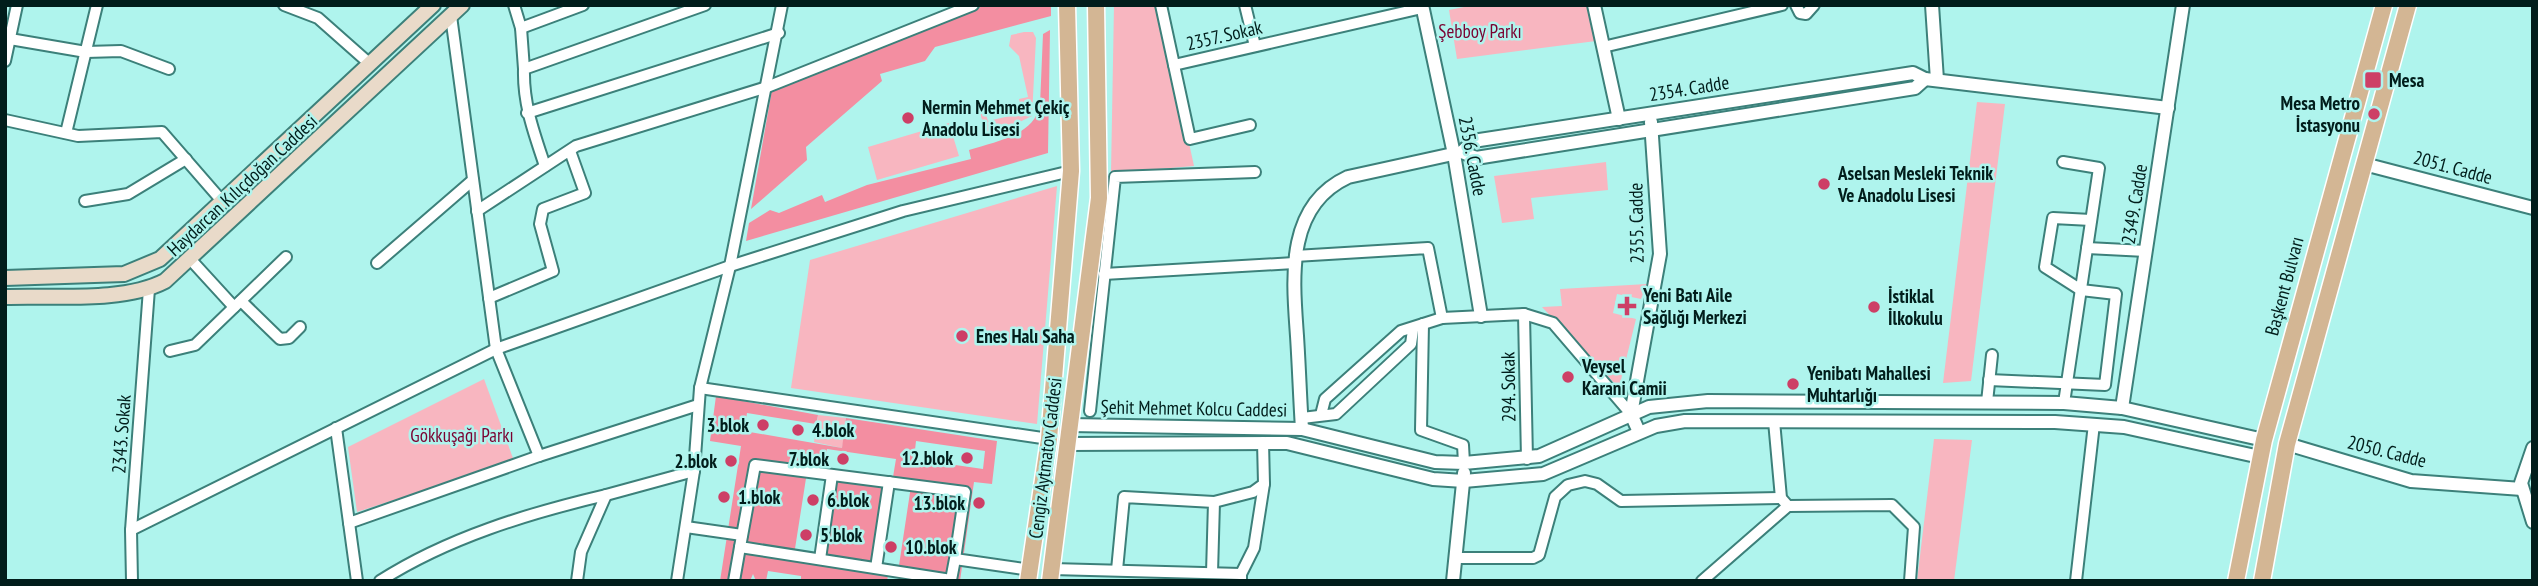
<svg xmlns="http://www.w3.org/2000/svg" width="2538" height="586" font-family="'PT Sans Narrow',sans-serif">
<rect width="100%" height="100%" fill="#aff4ed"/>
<g fill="#f8b6c0">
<path d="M1114,5H1159L1194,166L1111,173Z"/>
<path d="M1474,5H1589L1596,41L1457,59L1449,10Z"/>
<path d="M1024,32H1033L1036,38L1032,116L987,138L979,109L984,108L988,121L1022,113L1019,99L1028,97L1019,56L1009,46L1011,35Z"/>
<path d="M1977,102L2005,104L1971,381L1943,383Z"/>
<path d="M949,123L959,156L877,180L868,147Z"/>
<path d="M1606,162L1608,190L1531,198L1534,219L1502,223L1494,176Z"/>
<path d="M1057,186L1037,424L791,388L810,260Z"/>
<path d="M1647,284L1641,299L1617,294L1613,313L1636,319L1620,384L1616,385L1542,307L1562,306L1560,289Z"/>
<path d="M484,379L514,461L357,512L348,447Z"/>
<path d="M818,415L846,418L843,433L837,436L839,440L844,439L842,448L814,442Z"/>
<path d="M1934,439L1972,440L1954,581H1917Z"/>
</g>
<g fill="#f38ea1" fill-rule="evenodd">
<path d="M986,5H1051V16L935,47L925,61L880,74L882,81L806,147L807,160L751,209L773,84Z"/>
<path d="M1050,30L1048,153L746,241L749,223L770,210L779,213L822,195L825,202L867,185L971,159L969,150C996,141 1034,136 1040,105L1043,34Z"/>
<path d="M716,396L818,415L816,424L747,413L744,431L842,448L846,418L997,441L992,484L974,482L960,581L898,572L911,486L889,482L876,568L889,570L887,581H801V576L768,571L766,581H756L753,574L750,581H720L741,446L710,441ZM916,441L985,451L983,469L914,459ZM827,449L896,459L893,477L876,475L875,480L832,475L820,559L794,555L807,472H813L814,462L825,464Z"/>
</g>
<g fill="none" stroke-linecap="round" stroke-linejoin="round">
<g stroke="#3c807a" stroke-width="14">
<g id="minor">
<path d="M284,5L318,18L370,64"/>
<path d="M514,5L521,28L583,5"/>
<path d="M1161,5L1174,65L1422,8"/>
<path d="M1245,5L1255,46"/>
<path d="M1796,5L1800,13L1806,14L1814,5"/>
<path d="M451,16L496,349L539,456"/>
<path d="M521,28L524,69"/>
<path d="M10,39L86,52L121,51L169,69"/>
<path d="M1603,47L1782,5"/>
<path d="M5,61L17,5"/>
<path d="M1174,65L1190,139L1250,125"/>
<path d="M527,113L779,33"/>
<path d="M5,120L78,136L162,132L222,201"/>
<path d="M66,133L97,5"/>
<path d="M2063,162L2099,168L2064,403"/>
<path d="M545,166C534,133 523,104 524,69L705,5"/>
<path d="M85,201L128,194L186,159"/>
<path d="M477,211L576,146L767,87L973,5"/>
<path d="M2087,248L2146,251"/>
<path d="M1295,256L1428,248L1442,318"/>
<path d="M191,260L234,307"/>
<path d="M377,263L473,180"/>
<path d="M1104,274L1294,263"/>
<path d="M489,298L553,271L540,224L543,209L585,193L570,151"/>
<path d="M241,301L280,339L289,338L300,327"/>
<path d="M1524,314L1553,323L1631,414"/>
<path d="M1423,324L1421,430L1463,445L1464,463"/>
<path d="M170,351L195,345L286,257"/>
<path d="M1989,380L2105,385L2116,294L2081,290L2045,267L2053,218L2091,220"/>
<path d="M700,388L1049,439"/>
<path d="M1987,402L1992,355"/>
<path d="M1090,411L1115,177L1255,172"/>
<path d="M1321,415L1325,399L1401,331L1442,318L1524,314L1527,459"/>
<path d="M1302,418L1336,414L1411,344L1413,330"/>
<path d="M1774,421L1781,498L1788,506L1892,505L1914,527L1910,581"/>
<path d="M336,428L357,581"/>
<path d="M606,495L694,471"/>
<path d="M1214,502L1253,492L1264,484L1263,442"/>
<path d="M349,523L539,456L698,405"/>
<path d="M686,527L742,535"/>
<path d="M131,530L496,349L730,266L903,211L1071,171"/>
<path d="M1456,558H1533L1539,555L1555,497L1568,485L1585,481L1597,484L1621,501L1781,498"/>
<path d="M820,559L832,475"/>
<path d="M955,559L951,580L740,547L755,465L965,492L955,559L1031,570"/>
<path d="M876,568L889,482"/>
<path d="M1052,569L1241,574V581"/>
<path d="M1117,570L1124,497L1214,502L1212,573"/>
<path d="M1241,574L1254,548L1264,484"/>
<path d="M132,581L131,530L149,289"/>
<path d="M380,581C447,538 529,513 606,495L581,552L577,581"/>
<path d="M677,581L694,471L700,388L730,266L782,5"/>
<path d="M734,581L740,547"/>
<path d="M1702,581L1788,506"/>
<path d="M2076,581L2094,424"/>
</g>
</g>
<g stroke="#3c807a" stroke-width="16">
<g id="tertiary">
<path d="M1422,5L1454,154L1481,316"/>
<path d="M1594,5L1619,119"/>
<path d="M1932,5L1937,80"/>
<path d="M1462,152L1476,158L1915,88L1925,79"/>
<path d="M2364,164L2533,208"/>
<path d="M2122,408L2183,5"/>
<path d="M1070,425L1302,429L1435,462L1464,463L1539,456L1649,407L1708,401L2064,403L2122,408L2264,440"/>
<path d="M1302,429C1300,398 1299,367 1297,336C1293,279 1285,206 1348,177L1462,152L1473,141L1913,73L1925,79L2168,108"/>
<path d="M1639,432L1631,414L1660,254L1651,122"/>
<path d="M1067,444L1287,443L1433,479L1464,481L1543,474L1656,426L1685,421L2055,422L2124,427L2260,457"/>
<path d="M2287,444L2411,481L2522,489"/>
<path d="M2533,448L2521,483L2533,522"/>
<path d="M1453,581L1464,473"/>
</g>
</g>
<g stroke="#3c807a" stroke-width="18">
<g id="secondary">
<path d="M5,278L124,274L160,259L433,5"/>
<path d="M5,297C53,295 123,303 165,281L462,5"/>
</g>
</g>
<g stroke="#fff" stroke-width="19">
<g id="primary">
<path d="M1028,581L1049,439L1071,171L1067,5"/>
<path d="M1050,581L1099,198L1096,5"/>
<path d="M2236,581L2264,440L2384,5"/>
<path d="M2262,581L2287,444L2408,5"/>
</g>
</g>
<use href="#minor" stroke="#fff" stroke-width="10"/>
<use href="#tertiary" stroke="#fff" stroke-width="12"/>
<use href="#secondary" stroke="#e9dac9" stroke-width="14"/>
<use href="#primary" stroke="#d3b694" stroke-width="16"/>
</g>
<g fill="#cd3f66" stroke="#aff4ed" stroke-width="2.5">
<rect x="2364" y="71" width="18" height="18" rx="3.5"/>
<circle cx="2374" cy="114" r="7"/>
<circle cx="908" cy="118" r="7"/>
<circle cx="1824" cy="184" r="7"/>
<path d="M1623.5 295.5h7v7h7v7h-7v7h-7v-7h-7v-7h7z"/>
<circle cx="1874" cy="307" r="7"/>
<circle cx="962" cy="336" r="7"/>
<circle cx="1568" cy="377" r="7"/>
<circle cx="1793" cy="384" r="7"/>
<circle cx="763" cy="425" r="7"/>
<circle cx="798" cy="430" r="7"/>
<circle cx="967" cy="458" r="7"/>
<circle cx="843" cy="459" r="7"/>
<circle cx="731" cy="461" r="7"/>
<circle cx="724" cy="497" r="7"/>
<circle cx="813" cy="500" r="7"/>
<circle cx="979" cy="503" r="7"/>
<circle cx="806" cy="535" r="7"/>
<circle cx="891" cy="547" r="7"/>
</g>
<g text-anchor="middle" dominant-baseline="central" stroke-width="5" stroke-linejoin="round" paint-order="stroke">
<g font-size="19" fill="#7a0130" stroke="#aff4ed">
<text x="1480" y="31">Şebboy Parkı</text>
<text x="462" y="435">Gökkuşağı Parkı</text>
</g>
<g font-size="19" fill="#011d1b" stroke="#aff4ed">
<text transform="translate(1224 35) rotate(-13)">2357. Sokak</text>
<text transform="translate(1689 88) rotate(-9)">2354. Cadde</text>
<text transform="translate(1473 156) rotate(79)">2356. Cadde</text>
<text transform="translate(2453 167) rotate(15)">2051. Cadde</text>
<text transform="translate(242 185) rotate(-43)">Haydarcan Kılıçdoğan Caddesi</text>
<text transform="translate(2134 204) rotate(-81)">2349. Cadde</text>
<text transform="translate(1636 223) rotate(-91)">2355. Cadde</text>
<text transform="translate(2284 286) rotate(-75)">Başkent Bulvarı</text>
<text transform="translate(1508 387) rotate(-91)">294. Sokak</text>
<text transform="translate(1194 408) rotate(1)">Şehit Mehmet Kolcu Caddesi</text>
<text transform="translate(121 434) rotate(-86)">2343. Sokak</text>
<text transform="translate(2387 451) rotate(14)">2050. Cadde</text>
<text transform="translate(1045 458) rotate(-83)">Cengiz Aytmatov Caddesi</text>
</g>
<g font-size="19" font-weight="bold" fill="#011d1b" stroke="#aff4ed" text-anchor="start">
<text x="2389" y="80">Mesa</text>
<text x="2360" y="103" text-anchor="end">Mesa Metro<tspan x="2360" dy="22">İstasyonu</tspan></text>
<text x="922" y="107">Nermin Mehmet Çekiç<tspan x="922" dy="22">Anadolu Lisesi</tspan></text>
<text x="1838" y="173">Aselsan Mesleki Teknik<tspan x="1838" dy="22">Ve Anadolu Lisesi</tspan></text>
<text x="1643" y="295">Yeni Batı Aile<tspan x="1643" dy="22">Sağlığı Merkezi</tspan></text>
<text x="1888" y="296">İstiklal<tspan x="1888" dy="22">İlkokulu</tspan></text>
<text x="976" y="336">Enes Halı Saha</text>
<text x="1582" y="366">Veysel<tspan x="1582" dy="22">Karani Camii</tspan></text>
<text x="1807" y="373">Yenibatı Mahallesi<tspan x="1807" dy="22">Muhtarlığı</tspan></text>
<text x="749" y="425" text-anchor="end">3.blok</text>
<text x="812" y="430">4.blok</text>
<text x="953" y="458" text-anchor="end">12.blok</text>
<text x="829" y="459" text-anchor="end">7.blok</text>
<text x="717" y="461" text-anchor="end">2.blok</text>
<text x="738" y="497">1.blok</text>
<text x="827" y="500">6.blok</text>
<text x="965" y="503" text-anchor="end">13.blok</text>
<text x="820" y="535">5.blok</text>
<text x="905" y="547">10.blok</text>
</g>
</g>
<rect width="2538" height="586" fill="none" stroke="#011d1b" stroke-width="14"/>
</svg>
